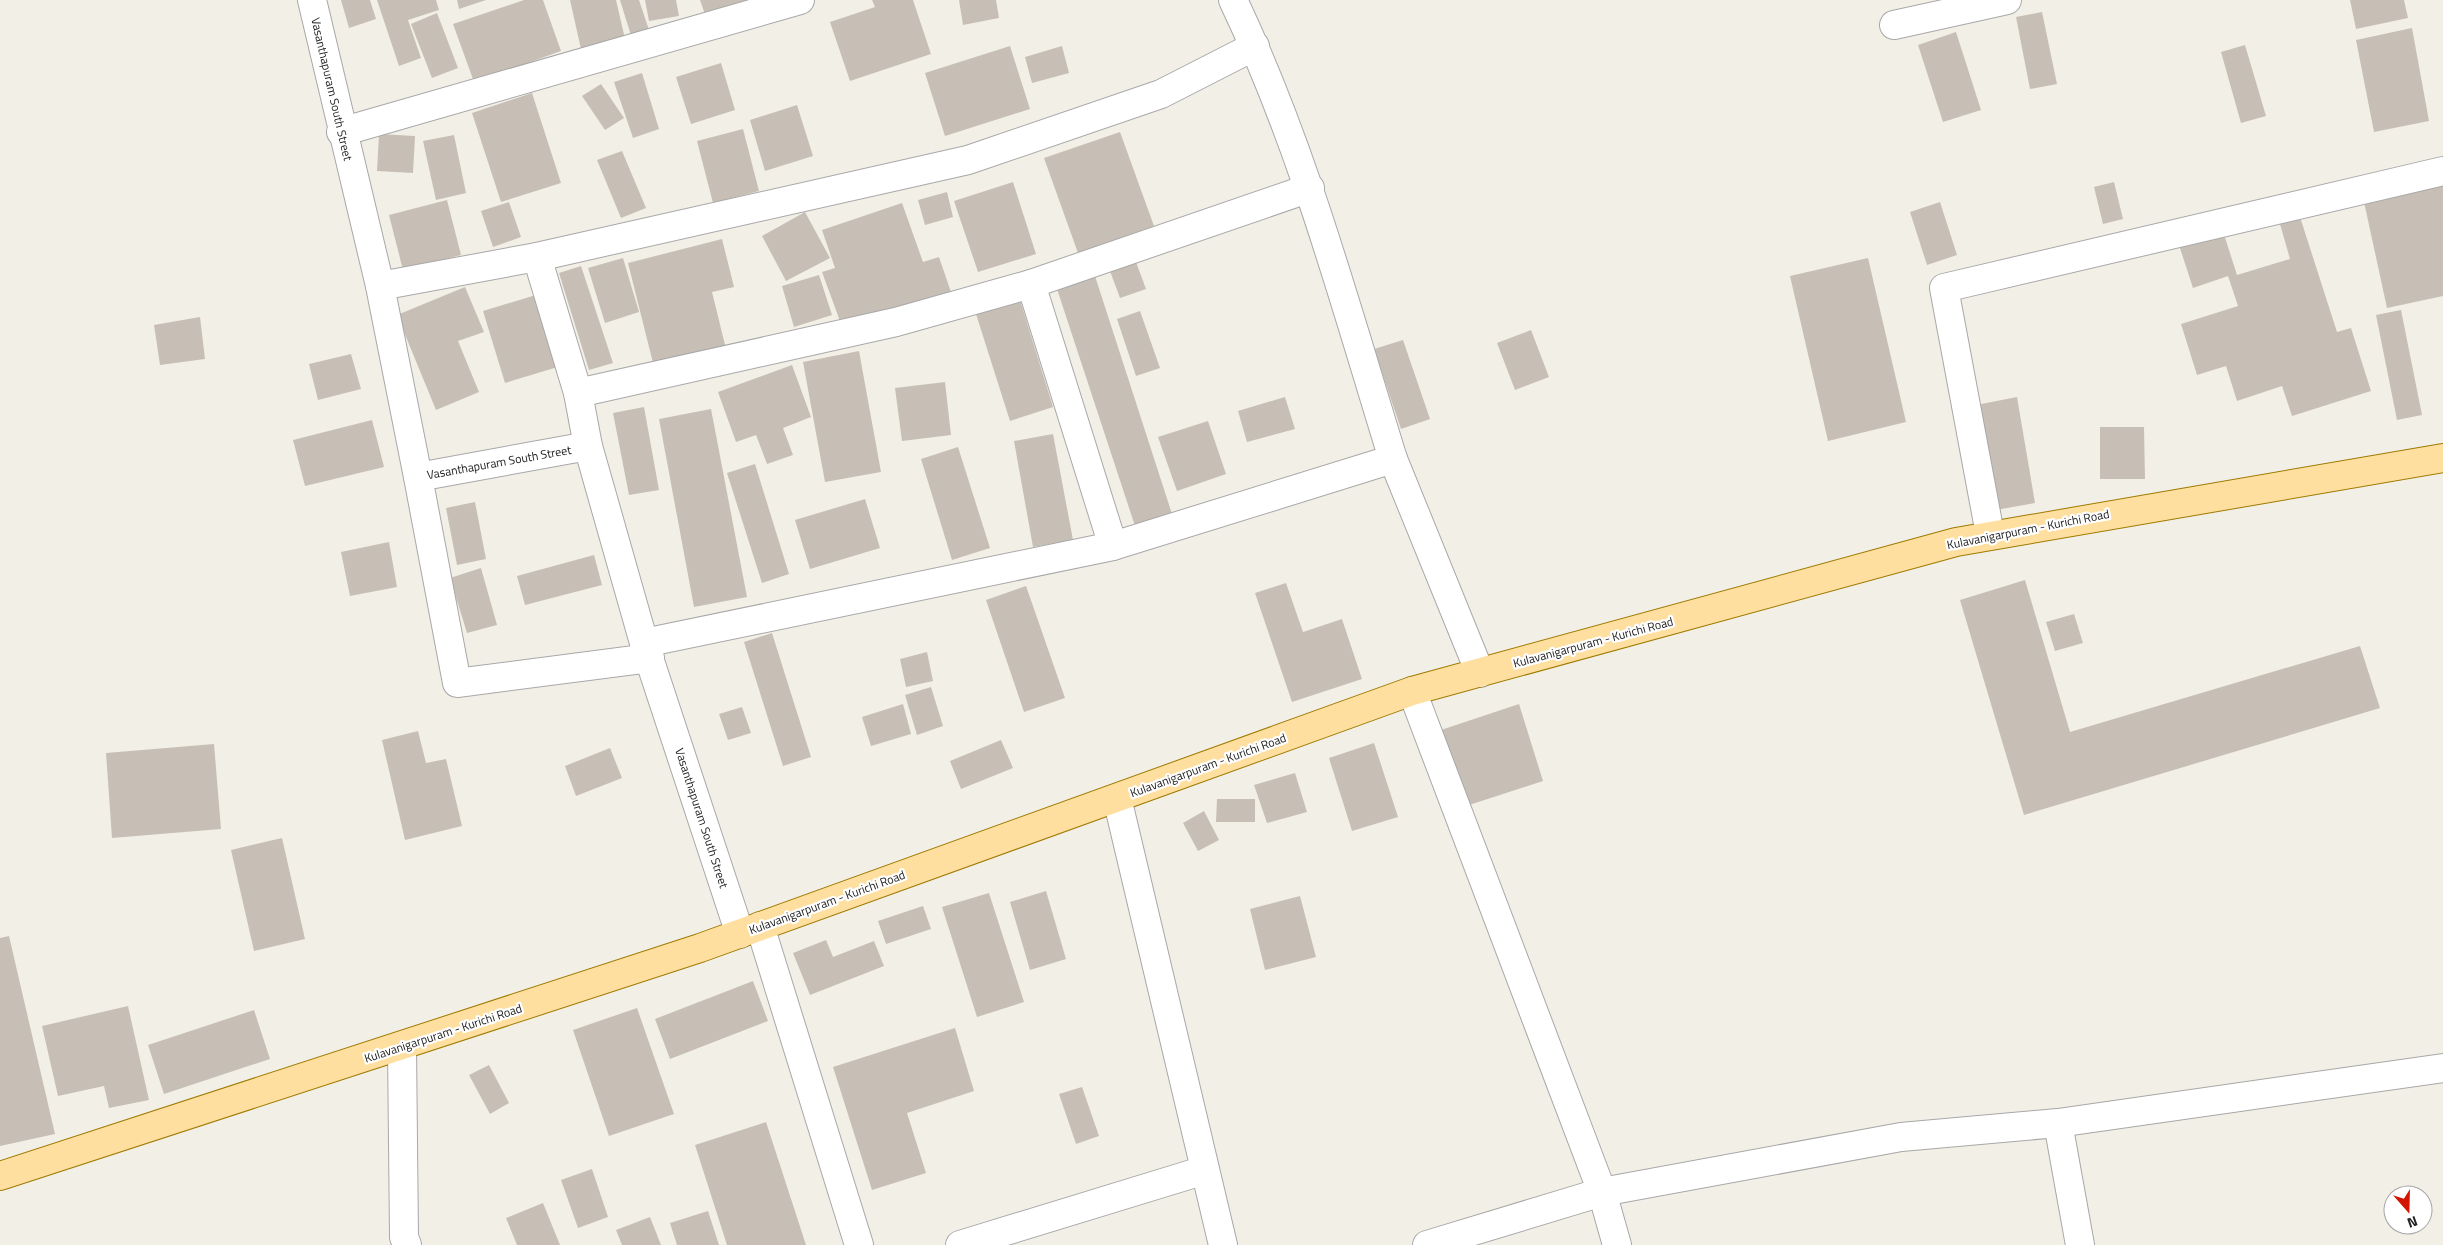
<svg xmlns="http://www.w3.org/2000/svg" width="2443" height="1245" font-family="'Titillium Web',sans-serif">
<rect width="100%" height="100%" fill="#f2efe7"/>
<g fill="#c7bfb6">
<path d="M341,0H370L376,19L349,28Z"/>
<path d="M377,0H436L439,10L408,20L421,58L399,66Z"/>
<path d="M457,0H486L459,9Z"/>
<path d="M524,0H543L561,51L474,82L453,24Z"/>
<path d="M570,0H616L625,39L581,49Z"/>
<path d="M620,0H639L651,36L633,42Z"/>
<path d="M645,0H676L679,16L649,21Z"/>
<path d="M700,0H760L708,23Z"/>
<path d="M872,0H913L931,54L850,81L830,22L875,7Z"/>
<path d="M959,0H996L999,18L963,25Z"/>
<path d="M2350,0H2404L2408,18L2356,29Z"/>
<path d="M2042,12L2057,84L2030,89L2016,17Z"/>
<path d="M437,13L458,68L432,78L411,24Z"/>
<path d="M2412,28L2429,121L2374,132L2356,40Z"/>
<path d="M1956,32L1981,110L1943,122L1918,45Z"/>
<path d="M2245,45L2266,116L2241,123L2221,52Z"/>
<path d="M1010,46L1030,109L945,136L925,73Z"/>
<path d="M1062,46L1069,73L1032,83L1025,57Z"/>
<path d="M721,63L735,110L691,124L676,77Z"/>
<path d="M642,73L659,129L633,138L614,82Z"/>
<path d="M601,84L624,118L605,130L582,96Z"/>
<path d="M532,93L561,183L501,202L472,113Z"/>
<path d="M797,105L813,156L765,171L750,120Z"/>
<path d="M743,129L759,191L713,203L697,141Z"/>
<path d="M1120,132L1154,226L1078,253L1044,158Z"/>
<path d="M379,134L415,136L413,173L377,171Z"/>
<path d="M454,135L466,193L436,200L423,141Z"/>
<path d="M622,151L646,208L621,218L597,160Z"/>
<path d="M1013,182L1036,254L978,272L954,201Z"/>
<path d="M2114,182L2123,219L2103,224L2094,187Z"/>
<path d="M2443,185V296L2387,308L2364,202Z"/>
<path d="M947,192L953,217L925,225L918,200Z"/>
<path d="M447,200L461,255L403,270L389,215Z"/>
<path d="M509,202L521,237L493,247L481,211Z"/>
<path d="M1940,202L1957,255L1927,265L1910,212Z"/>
<path d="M902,203L923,262L939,257L952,295L844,332L822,272L835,268L822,230Z"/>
<path d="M805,212L830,258L786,281L762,236Z"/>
<path d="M2300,217L2337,332L2351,328L2371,391L2292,416L2282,386L2237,401L2226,366L2197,375L2181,324L2238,306L2228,276L2193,288L2178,242L2222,228L2237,275L2290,259L2280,224Z"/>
<path d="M722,239L734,287L712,292L726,349L654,367L628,263Z"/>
<path d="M623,258L639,312L605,323L588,268Z"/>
<path d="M1868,258L1906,422L1828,441L1790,276Z"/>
<path d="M1136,262L1146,289L1120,298L1110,271Z"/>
<path d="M581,266L613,363L589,370L559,273Z"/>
<path d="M819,275L832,315L794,327L782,286Z"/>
<path d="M1095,276L1172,514L1135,526L1057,289Z"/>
<path d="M465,287L484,332L458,341L479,392L436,410L397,315Z"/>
<path d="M539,294L561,366L505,383L483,311Z"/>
<path d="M1020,300L1053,407L1010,421L976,314Z"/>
<path d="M2401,310L2422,415L2397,420L2376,315Z"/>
<path d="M1140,311L1160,368L1136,376L1117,319Z"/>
<path d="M200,317L205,359L160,365L154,325Z"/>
<path d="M1531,330L1549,377L1515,390L1497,343Z"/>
<path d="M1403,340L1430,419L1401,429L1374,349Z"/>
<path d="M859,351L881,472L825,482L803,362Z"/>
<path d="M351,354L361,389L318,400L309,364Z"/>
<path d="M792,365L811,417L783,428L793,455L767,464L756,435L736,442L718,392Z"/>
<path d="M945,382L951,435L902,441L895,388Z"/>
<path d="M1285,397L1295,429L1247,442L1238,411Z"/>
<path d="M2017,397L2035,503L1990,511L1971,406Z"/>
<path d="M644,407L659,490L629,495L613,413Z"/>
<path d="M711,409L747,597L694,607L659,419Z"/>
<path d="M372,420L384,467L305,486L293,440Z"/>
<path d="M1208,421L1226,474L1177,491L1158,437Z"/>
<path d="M2100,427H2144L2145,479H2100Z"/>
<path d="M1053,434L1073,540L1033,547L1014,441Z"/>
<path d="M958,447L990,548L952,560L921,459Z"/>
<path d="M755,464L789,574L762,583L727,473Z"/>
<path d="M865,499L880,548L810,569L795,520Z"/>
<path d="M475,502L486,559L457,565L446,508Z"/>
<path d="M389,542L397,587L350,596L341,552Z"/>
<path d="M594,555L602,585L525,605L517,576Z"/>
<path d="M481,568L497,625L467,633L450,578Z"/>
<path d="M2025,580L2070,732L2360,646L2380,708L2024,815L1960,600Z"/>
<path d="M1286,583L1303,632L1342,619L1362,679L1292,702L1255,593Z"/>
<path d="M1026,586L1065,698L1024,712L986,600Z"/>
<path d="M2074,614L2083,643L2055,651L2046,622Z"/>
<path d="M772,633L811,757L783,766L744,642Z"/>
<path d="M927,652L933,681L906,687L900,659Z"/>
<path d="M931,687L943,726L917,735L905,695Z"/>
<path d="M903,704L911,734L871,746L862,717Z"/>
<path d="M1519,704L1543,781L1463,807L1438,731Z"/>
<path d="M742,707L751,733L728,740L719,714Z"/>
<path d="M418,731L426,763L446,759L462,826L405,840L382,740Z"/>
<path d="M1001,740L1013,768L961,789L950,761Z"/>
<path d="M1374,743L1398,817L1352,831L1329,758Z"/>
<path d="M214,744L221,829L112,838L106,753Z"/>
<path d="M610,748L622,778L576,796L565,766Z"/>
<path d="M1295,773L1307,812L1267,823L1254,785Z"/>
<path d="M1217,799H1255V822H1216Z"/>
<path d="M1204,811L1219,840L1198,851L1183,823Z"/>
<path d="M282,838L305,939L254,951L231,850Z"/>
<path d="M1046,891L1066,959L1030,970L1010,902Z"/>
<path d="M989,893L1024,1002L977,1017L942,907Z"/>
<path d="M1300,896L1316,957L1265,970L1250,909Z"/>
<path d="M923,906L931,929L886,944L878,921Z"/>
<path d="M9,936L55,1134L0,1146V938Z"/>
<path d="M826,940L833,957L874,941L884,966L810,995L793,953Z"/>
<path d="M753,981L768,1021L670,1059L655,1019Z"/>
<path d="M128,1006L149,1100L109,1108L104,1086L58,1096L42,1026Z"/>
<path d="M637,1008L674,1114L609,1136L573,1030Z"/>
<path d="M254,1010L270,1059L164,1094L148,1045Z"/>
<path d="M955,1028L974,1091L907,1113L926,1173L872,1190L833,1067Z"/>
<path d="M489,1065L509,1103L490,1114L469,1075Z"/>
<path d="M1082,1087L1099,1136L1076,1144L1059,1094Z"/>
<path d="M766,1122L806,1245H727L695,1145Z"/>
<path d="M592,1169L608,1217L578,1228L561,1180Z"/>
<path d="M543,1203L560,1245H517L506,1218Z"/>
<path d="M708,1211L719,1245H677L670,1223Z"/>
<path d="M650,1217L661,1245H622L616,1230Z"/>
</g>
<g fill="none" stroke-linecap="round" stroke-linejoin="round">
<g stroke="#a8a8a8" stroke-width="30">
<g id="minor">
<path d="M312,0L380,286L418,477L588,446L644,643L740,934"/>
<path d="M1233,0C1303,147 1345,304 1393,459"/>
<path d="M1894,25L2007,0"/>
<path d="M341,132L800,0"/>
<path d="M537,257L578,393L588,446"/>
<path d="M1031,284L1310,188"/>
<path d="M380,286L537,257L968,160L1161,94L1255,46"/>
<path d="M578,393L896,322L1031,284L1113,546"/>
<path d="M418,477L457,683L650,658"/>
<path d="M1990,534L1944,288L2443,171"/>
<path d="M644,643L1113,546L1393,459L1480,673"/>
<path d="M1412,691L1602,1192L1427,1245"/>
<path d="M1117,798L1223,1245"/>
<path d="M760,926L859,1245"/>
<path d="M402,1047L404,1237L407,1245"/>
<path d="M2058,1123L2080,1245"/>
<path d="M960,1245L1205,1170"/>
<path d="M1617,1245L1602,1192L1901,1137L2058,1123L2443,1068"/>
</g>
</g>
<g stroke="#9e7a00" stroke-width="30">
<path id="major" d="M0,1176L700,948L1412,691L1956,542L2443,458"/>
</g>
<use href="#minor" stroke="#fff" stroke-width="28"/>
<use href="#major" stroke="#ffdf9f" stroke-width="28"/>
</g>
<g text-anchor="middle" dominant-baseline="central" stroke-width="4.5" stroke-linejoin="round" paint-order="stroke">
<g font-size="12" fill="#212121" stroke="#fff">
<text transform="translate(332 89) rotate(77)">Vasanthapuram South Street</text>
<text transform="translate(499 462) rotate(-10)">Vasanthapuram South Street</text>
<text transform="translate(2028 529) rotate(-11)">Kulavanigarpuram - Kurichi Road</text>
<text transform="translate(1593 642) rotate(-15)">Kulavanigarpuram - Kurichi Road</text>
<text transform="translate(1208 765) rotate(-20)">Kulavanigarpuram - Kurichi Road</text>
<text transform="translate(702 818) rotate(72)">Vasanthapuram South Street</text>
<text transform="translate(827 902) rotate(-20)">Kulavanigarpuram - Kurichi Road</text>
<text transform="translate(443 1033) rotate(-18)">Kulavanigarpuram - Kurichi Road</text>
</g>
</g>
<g transform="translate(2408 1210) rotate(160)"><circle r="24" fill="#ffffff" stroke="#a6a6a6"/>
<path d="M0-4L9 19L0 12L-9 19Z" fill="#d21500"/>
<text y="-8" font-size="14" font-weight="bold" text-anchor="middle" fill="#212121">N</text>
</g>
</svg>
